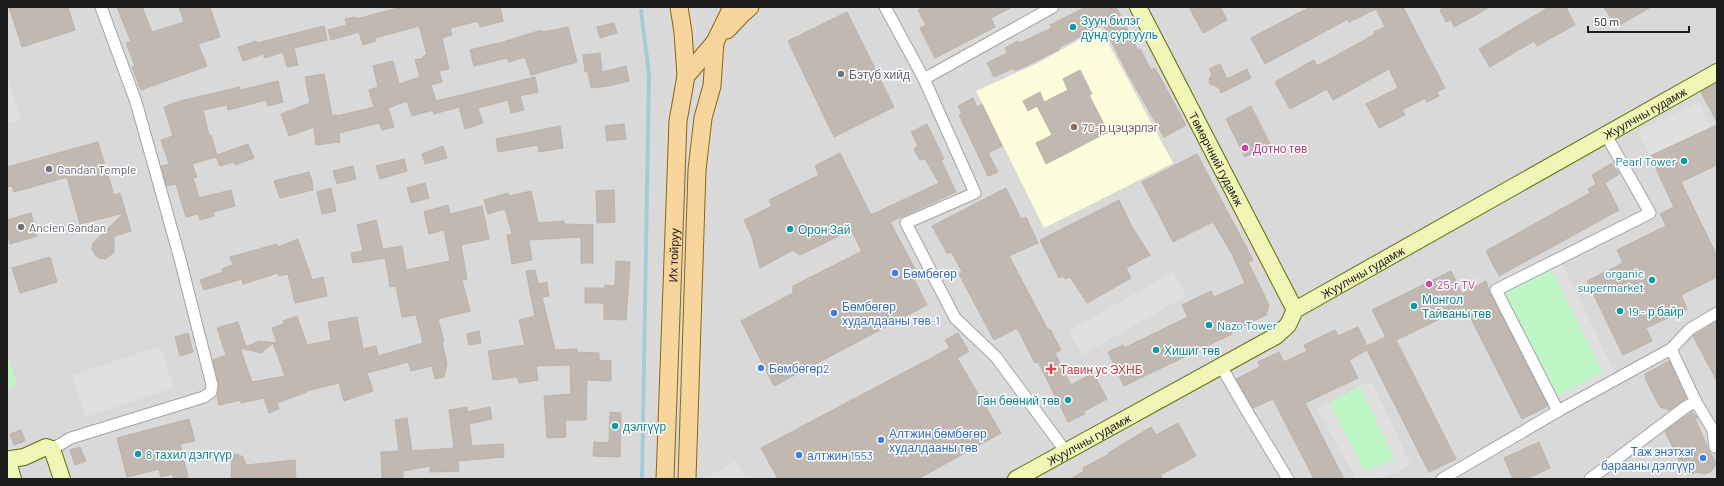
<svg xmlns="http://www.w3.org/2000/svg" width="1724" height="486" font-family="Barlow,sans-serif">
<rect width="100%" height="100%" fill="#ede9e1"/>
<rect fill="#dad9d9" x="7" y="7" width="1710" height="472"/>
<path fill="#fcfdda" d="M1100,28L1173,163L1044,228L976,91L1038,63Z"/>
<g fill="#bff6c6">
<path d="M1551,268L1603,372L1558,396L1505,293Z"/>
<path d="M7,353L16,381L14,386L7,389Z"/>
<path d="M1360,386L1395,460L1365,471L1329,403Z"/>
</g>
<g fill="#e0e0e0">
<path d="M7,76L21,120L7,124Z"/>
<path d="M1699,102L1711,128L1650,156L1638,131Z"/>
<path d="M1561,262L1616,375L1563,402L1558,396L1603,372L1551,268Z"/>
<path d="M1173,272L1186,296L1082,355L1069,331Z"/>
<path d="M160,346L174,388L85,417L72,375Z"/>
<path d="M1372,382L1411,465L1380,479H1356L1317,409L1329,403L1365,471L1395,460L1360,386Z"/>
<path d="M736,461L747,479H711V475Z"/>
</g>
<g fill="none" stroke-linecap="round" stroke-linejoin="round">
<path stroke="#a3cbd9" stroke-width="4" d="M641,11L649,74L642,479"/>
</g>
<g fill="#c1b9b1" stroke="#beb1a5" fill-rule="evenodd">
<path d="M9,7H68L75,30L22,47Z"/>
<path d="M117,7H142L152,32L184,22L179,7H210L220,37L198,44L207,66L141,90L132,67L135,66L126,43L131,42Z"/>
<path d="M402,7H500L503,21L480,27L478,21L450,28L452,35L442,38L449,69L439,71L442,82L431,85L436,101L535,77L538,92L520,96L524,110L511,113L508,100L478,108L483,123L465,129L459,107L434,114L433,110L412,116L407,101L388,108L394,127L382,130L379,123L339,133L340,142L316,145L314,127L289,136L281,114L310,103L305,77L324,74L332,115H337V116L374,107L369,90L378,87L373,66L393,61L399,84L420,77L415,60L424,58L423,56L427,55L419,26L375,38L376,41L363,45L359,32L331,40L328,30L347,25L345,19L356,17V19Z"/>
<path d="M925,7H1012L991,18L995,27L935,58L920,28L926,25L918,10Z"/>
<path d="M1086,7H1116L1138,50L1140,49L1151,70L1155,68L1186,125L1164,137L1128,74L1103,25L1060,47L1059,50L1032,63L1015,71L1014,68L994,77L987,63L1007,53L1005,48L1018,41L1020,43L1026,40L1052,28L1050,25Z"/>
<path d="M1189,7H1220L1227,20L1203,33Z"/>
<path d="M1310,7H1403L1445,88L1437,92L1439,96L1427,102L1425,98L1402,110L1405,115L1379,128L1366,104L1398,88L1389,69L1333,100L1327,89L1290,109L1275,82L1314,60L1317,66L1375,34L1374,32L1385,27L1376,9L1349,22L1348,19L1265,64L1251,38Z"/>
<path d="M1446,7H1490L1454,27L1451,20L1446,22L1440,10Z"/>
<path d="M1549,7H1566L1575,25L1537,46L1534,41L1490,67L1479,49Z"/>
<path d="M1604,7H1651L1616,27Z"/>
<path d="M847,12L894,107L834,137L788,41Z"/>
<path d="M614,23L617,33L600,38L597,27Z"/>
<path d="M324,26L327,40L294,48L298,65L287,67L283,52L265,58L263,54L243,61L238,47L256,41L257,43Z"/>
<path d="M568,27L577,62L531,75L525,57L509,62L507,58L474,66L470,50L497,43V44L541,30V32L554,30Z"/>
<path d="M600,53L602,72L626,66L629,81L608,86L591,88L588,72H585L583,55Z"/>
<path d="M1220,64L1227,79L1247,69L1251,78L1221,93L1218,87L1210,84L1209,80L1212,74L1209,69Z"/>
<path d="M1080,70L1092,94L1089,95L1108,132L1046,164L1036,143L1052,135L1037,106L1028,111L1023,101L1040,92L1044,102L1068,90L1063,79Z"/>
<path d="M278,81L283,102L268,106L266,100L228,110L227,105L203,110L209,135H211L217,155L248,144L254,158L235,165L234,162L220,166L216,157L192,164L197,177L193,178L199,198L231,190L235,206L213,212L214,216L200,220L198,214L186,217L176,184L167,186L161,166L169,164L161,140L173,136L164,107L180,101L240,87V90Z"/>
<path d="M1717,83V122L1701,92Z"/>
<path d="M973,98L977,107L982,104L1002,146L988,153L998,172L988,176L959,115L962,114L958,106Z"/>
<path d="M1251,106L1270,144L1245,157L1226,119Z"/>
<path d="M624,124L626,139L607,141L605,126Z"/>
<path d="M927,124L944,159L941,160L956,192L890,222L915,269L910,271L927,305L774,386L741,321L793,293V286L862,251L851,230L800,255L793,250L760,268L752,237L744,220L772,206L769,200L819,175L815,166L840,153L871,215L939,183L925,159L920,160L914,149L918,146L911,132Z"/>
<path d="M1717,125V165L1681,182L1717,256V277L1681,295L1687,309L1646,328L1652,341L1623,355L1587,281L1623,263L1617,250L1666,226L1660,214L1674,207L1650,156Z"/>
<path d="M560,126L563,148L539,152L538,145L498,152L496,139Z"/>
<path d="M98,142L114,195L120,193L131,231L114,236V252L106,259L99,258L96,256L92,249L93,243L124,213L80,224L67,177L14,192L12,186L7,187V167Z"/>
<path d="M443,146L447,158L425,164L422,154Z"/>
<path d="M1197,154L1253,260L1248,262L1269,305L1266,315L1231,332L1232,334L1124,386L1108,352L1123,345L1124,348L1188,317L1182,305L1211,291L1214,297L1245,283L1232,254L1213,222L1173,242L1142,182Z"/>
<path d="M404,159L407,171L380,179L376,166Z"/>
<path d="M1612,163L1619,174L1605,183L1619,210L1499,276L1486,251L1590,193L1588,189L1596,184L1592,175Z"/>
<path d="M353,166L356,179L337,184L333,171Z"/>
<path d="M309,172L312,181L313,190L280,198L274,181Z"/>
<path d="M425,183L429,198L411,203L407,188Z"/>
<path d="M331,188L336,211L322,214L317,192Z"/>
<path d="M1006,188L1021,219L1026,217L1038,243L1009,256L1048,330L1050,329L1061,350L1055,353L1071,385L1093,373L1107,399L1084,411L1085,414L1068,422L1038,362L1035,363L1017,328L994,340L959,274L962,272L952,253H947L932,226Z"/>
<path d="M614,190L615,222L597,223L596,191Z"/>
<path d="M531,191L538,223L564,221V224L593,225V263H581V237L529,240L532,260L512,264L507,235L512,234L505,209L488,214L484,200L508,193L509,196Z"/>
<path d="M1119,200L1132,227L1150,255L1126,268L1131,278L1087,303L1070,277L1065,279L1063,276L1059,278L1040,240Z"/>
<path d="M448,205L450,214L482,206L489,239L461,245L467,279L462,280L470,311L438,319L444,342H442L447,364L444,377L435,379L432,366L411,371L408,362L367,373L373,391L344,401L339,383L306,391L307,392L277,403L279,409L269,413L264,398L241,403V400L219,405L217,396L219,384L213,360L226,355L217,328L238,322L246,347L259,341L277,343L272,328L284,324L283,321L297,316L307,345L331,340L328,322L357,317L363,349L376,346L378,356L423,343L416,315L402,317L396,286L390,287L384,249L402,246L406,270L450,261L444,230L429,234L424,212ZM273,343L285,376L252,382L240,348L261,353Z"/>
<path d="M31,213L37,236L10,244L7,234V220Z"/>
<path d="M376,220L385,258L353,263L351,253L363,251L357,225Z"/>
<path d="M298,239L312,280L323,277L327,296L295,303L288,274L279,276L278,273L243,284L242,279L204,290L200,280L223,272L222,269L233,265L230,257L277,244L278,247Z"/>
<path d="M50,257L57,282L20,293L12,268Z"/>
<path d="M616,261L630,262L626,320L604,319V303H585V288H605V285L615,286Z"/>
<path d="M535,270L538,284L547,282L549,296L542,297L555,350L577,349V352L599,353V360L611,361V381L587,380L586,420H565L566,437L547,438L544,396L571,394L570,365L536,366L538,380L519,383L517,377L493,380L488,351L525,345L519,320L535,316L526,271Z"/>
<path d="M1451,271L1462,294L1486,281L1490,293L1548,406L1522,419L1465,307L1396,340L1456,459L1429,472L1367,350L1349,360L1358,378L1305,403L1344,479H1314L1273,399L1253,408L1236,379L1260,367L1258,362L1279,352L1284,362L1307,351L1304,345L1335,330L1338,336L1358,327L1367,346L1386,337L1372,310Z"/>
<path d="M1717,321V381L1693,336Z"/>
<path d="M479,331L481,343L469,345L467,334Z"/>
<path d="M188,333L193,352L180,356L175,337Z"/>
<path d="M958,333L969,352L957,358L1001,433L918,479H778L761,448L950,348L945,340Z"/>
<path d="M1669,361L1686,398L1670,410L1660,407L1646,380L1645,374Z"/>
<path d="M467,407V412L490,407L492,419L469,424L472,446L503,444L504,457L458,461L459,471L430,472V466L403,471V479H382L381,452L399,451L395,420L407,418L412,451L454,448L449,410Z"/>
<path d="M610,412L621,413L620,457L593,456L594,442L609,443Z"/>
<path d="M1692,412L1698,418H1695L1709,451L1717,464L1710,472L1705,474L1696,472L1689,475L1684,471L1665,431Z"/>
<path d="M189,419L195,441L180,444L188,477L174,479L172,474L161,477L159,469L127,477L117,438Z"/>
<path d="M1178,423L1196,456L1160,475L1163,479H1071L1084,471L1083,468L1109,454L1108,453L1151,427L1156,435Z"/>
<path d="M21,430L25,441L14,445L10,434Z"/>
<path d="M1539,442L1550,468L1526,479H1513L1504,458Z"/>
<path d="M80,447L86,461L75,465L70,450Z"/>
<path d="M237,454L243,457L246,465L295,460L296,479H282V477L231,479L232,459L234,455Z"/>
</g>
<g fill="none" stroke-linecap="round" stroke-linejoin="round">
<g stroke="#a3a3a3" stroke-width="13">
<g id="street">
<path d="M885,7L924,79L975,193L906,223L955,318L996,357L1066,452"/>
<path d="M924,79L1053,7"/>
<path d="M1671,349L1696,402L1713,430L1715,447"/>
<path d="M1221,366L1248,413L1288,479"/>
<path d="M1558,411L1496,290L1650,213L1606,135"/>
<path d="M52,449L71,438L204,397L211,392L212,385L180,259L136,102L101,7"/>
<path d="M1442,479L1558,411L1671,349L1690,329L1717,313"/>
<path d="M1590,479L1687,406L1696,402"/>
</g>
</g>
<g stroke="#5d6c09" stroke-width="18">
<g id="secondary">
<path id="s1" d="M1138,7L1295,310"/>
<path d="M13,479L9,465L11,459L24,457L46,447L52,449L62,479"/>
<path id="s2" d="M1016,479L1276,336L1288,325L1295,310L1717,72"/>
</g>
</g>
<g stroke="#8d6606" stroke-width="19">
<g id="primary">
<path d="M679,7L683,32L686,76"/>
<path d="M727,30L743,13L750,7"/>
<path id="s3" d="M665,479L678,121L686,76L715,42L732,7"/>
<path d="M687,479L697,170L703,118L712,86L715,42"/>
</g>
</g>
<use href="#street" stroke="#fff" stroke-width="11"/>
<use href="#secondary" stroke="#f0f6b6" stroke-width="16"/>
<use href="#primary" stroke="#f7d49c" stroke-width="17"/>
</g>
<g fill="#0f9aa8" stroke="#fff" stroke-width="1.5">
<circle cx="1073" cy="27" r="4"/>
<circle cx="1684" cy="161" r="4"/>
<circle cx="790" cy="229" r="4"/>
<circle cx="1652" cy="280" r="4"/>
<circle cx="1414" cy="306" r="4"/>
<circle cx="1620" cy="311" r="4"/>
<circle cx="1209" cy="325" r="4"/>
<circle cx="1156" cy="350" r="4"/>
<circle cx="1068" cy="400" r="4"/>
<circle cx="615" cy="426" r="4"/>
<circle cx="138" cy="454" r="4"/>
</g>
<g fill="#6b7280" stroke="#fff" stroke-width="1.5">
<circle cx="841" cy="74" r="4"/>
<circle cx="49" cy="169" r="4"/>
<circle cx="21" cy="227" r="4"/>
</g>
<circle fill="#8d6e63" stroke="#fff" stroke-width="1.5" cx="1074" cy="127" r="4"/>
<g fill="#d1479c" stroke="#fff" stroke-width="1.5">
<circle cx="1245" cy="148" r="4"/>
<circle cx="1429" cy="284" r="4"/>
</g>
<g fill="#3f7fe0" stroke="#fff" stroke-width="1.5">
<circle cx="895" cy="273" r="4"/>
<circle cx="834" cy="313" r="4"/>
<circle cx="761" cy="368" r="4"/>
<circle cx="881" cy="440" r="4"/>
<circle cx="799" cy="455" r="4"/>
<circle cx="1703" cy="458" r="4"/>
</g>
<path fill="#e0444e" stroke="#fff" stroke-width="1.5" d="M1049 363h4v4h4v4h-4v4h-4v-4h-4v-4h4z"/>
<g text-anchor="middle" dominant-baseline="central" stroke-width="3" stroke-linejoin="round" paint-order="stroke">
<g font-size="12" fill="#0d838f" stroke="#fff" text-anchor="start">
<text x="1081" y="20">Зуун билэг<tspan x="1081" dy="14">дунд сургууль</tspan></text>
<text x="1676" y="161" text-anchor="end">Pearl Tower</text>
<text x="798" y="229">Орон Зай</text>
<text x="1644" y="273" text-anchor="end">organic<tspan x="1644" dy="14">supermarket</tspan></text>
<text x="1422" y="299">Монгол<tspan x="1422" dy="14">Тайваны төв</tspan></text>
<text x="1628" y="311">19 - р байр</text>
<text x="1217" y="325">Nazo Tower</text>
<text x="1164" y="350">Хишиг төв</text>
<text x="1060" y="400" text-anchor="end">Ган бөөний төв</text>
<text x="623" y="426">дэлгүүр</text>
<text x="146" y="454">8 тахил дэлгүүр</text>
</g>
<g font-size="12" fill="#5b616d" stroke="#fff" text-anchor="start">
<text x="849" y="74">Бэтүб хийд</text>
<text x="57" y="169">Gandan Temple</text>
<text x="29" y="227">Ancien Gandan</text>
</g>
<g font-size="12" fill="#1c1c1c" stroke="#fff">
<text stroke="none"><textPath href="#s2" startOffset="731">Жуулчны гудамж</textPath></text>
<text stroke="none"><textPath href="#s1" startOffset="171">Төмөрчний гудамж</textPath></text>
<text stroke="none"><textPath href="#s3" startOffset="224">Их тойруу</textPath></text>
<text stroke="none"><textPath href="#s2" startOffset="407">Жуулчны гудамж</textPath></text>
<text stroke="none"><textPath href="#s2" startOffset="83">Жуулчны гудамж</textPath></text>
</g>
<g font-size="12" fill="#785e54" stroke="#fff" text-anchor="start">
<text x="1082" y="127">70-р цэцэрлэг</text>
</g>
<g font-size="12" fill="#b23c85" stroke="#fff" text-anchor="start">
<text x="1253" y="148">Дотно төв</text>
<text x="1437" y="284">25-r TV</text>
</g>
<g font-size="12" fill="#366cbe" stroke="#fff" text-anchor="start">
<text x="903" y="273">Бөмбөгөр</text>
<text x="842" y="306">Бөмбөгөр<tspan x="842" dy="14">худалдааны төв-1</tspan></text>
<text x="769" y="368">Бөмбөгөр2</text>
<text x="889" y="433">Алтжин бөмбөгөр<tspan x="889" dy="14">худалдааны төв</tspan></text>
<text x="1695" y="451" text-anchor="end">Таж энэтхэг<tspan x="1695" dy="14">барааны дэлгүүр</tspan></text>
<text x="807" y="455">алтжин 1553</text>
</g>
<g font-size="12" fill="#be3a42" stroke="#fff" text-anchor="start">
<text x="1060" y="369">Тавин ус ЭХНБ</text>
</g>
</g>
<rect width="1724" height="486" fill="none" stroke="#1c1c1c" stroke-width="16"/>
<path d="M1588 26v6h101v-6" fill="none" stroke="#1c1c1c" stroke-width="2"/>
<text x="1594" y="26" font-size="12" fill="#1c1c1c" stroke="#ffffff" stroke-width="3" paint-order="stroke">50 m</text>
</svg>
